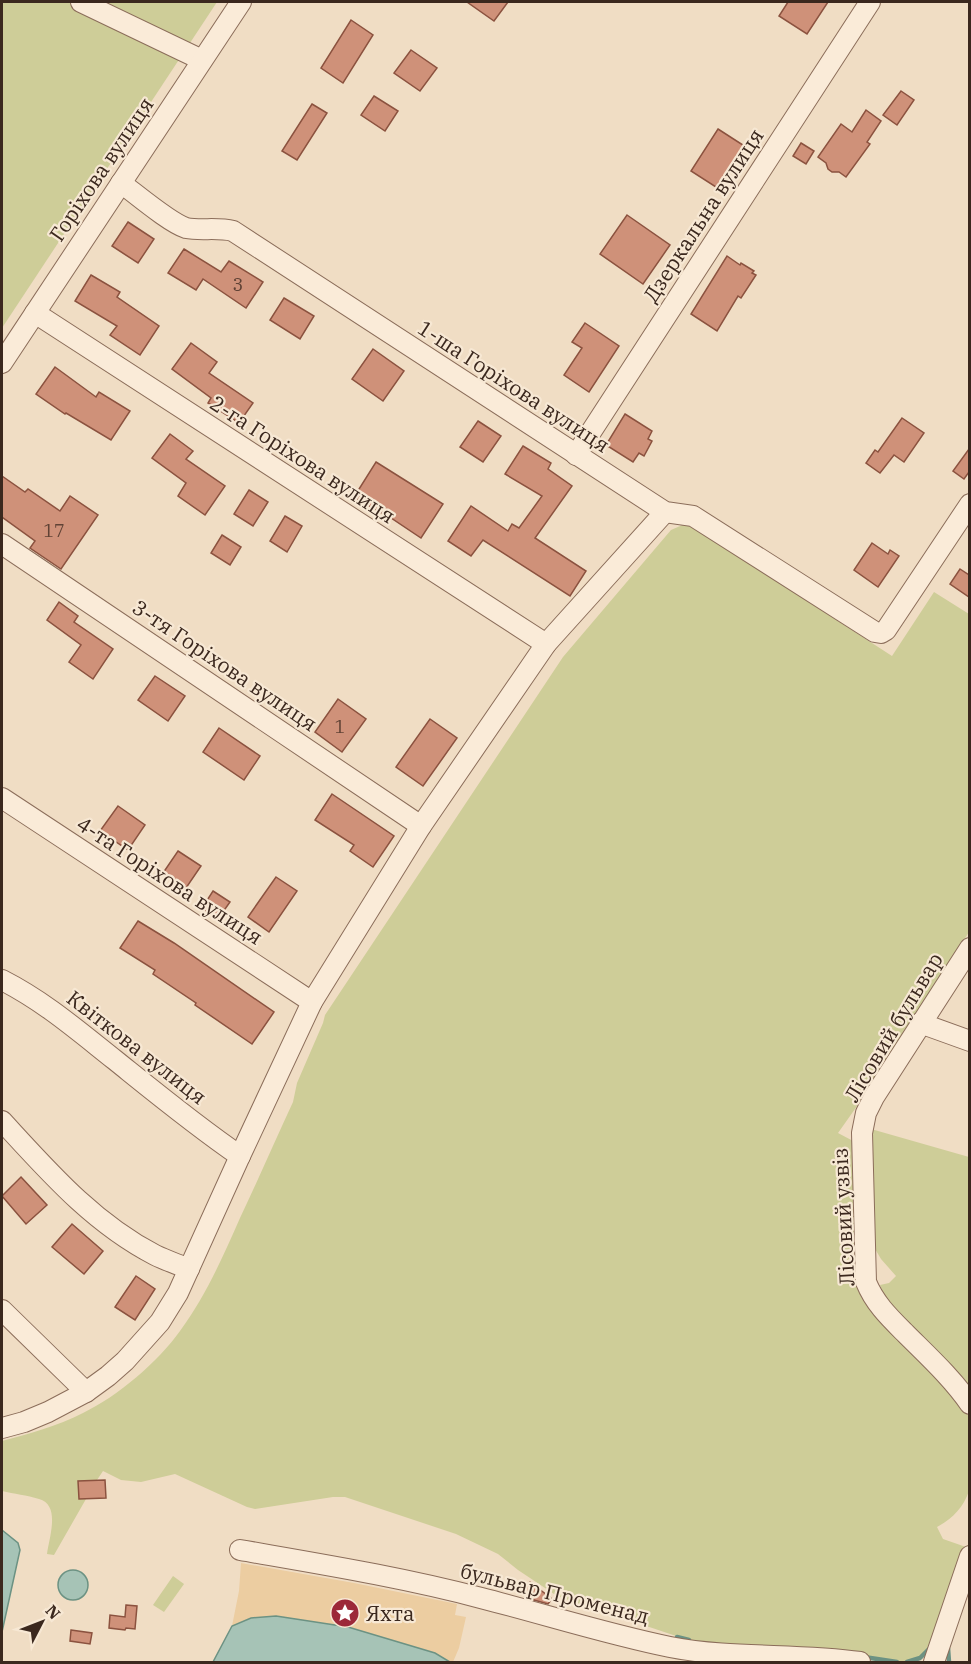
<svg xmlns="http://www.w3.org/2000/svg" width="971" height="1664" font-family="'IBM Plex Serif',serif">
<rect width="100%" height="100%" fill="#f0ddc4"/>
<g fill="#cecd98">
<path d="M2,2H217L2,328Z"/>
<path d="M687,523L892,656L934,592L969,614V932L867,1092L838,1133L855,1142L856,1246L848,1260L837,1270L846,1281L860,1286L956,1397L969,1417V1491C963,1508 953,1518 937,1527L943,1539L966,1547L947,1606L942,1607L932,1638L934,1642L928,1652L920,1658L911,1662H897L825,1651L714,1645L685,1639L557,1596L518,1570L498,1554L456,1534L345,1497H333L255,1509L247,1507L175,1474L141,1482L121,1480L103,1471L97,1480L79,1481V1499H86L54,1555L47,1554C49,1538 61,1505 39,1499C27,1495 14,1494 2,1491V1441C29,1434 57,1426 83,1413C118,1396 158,1362 180,1331C205,1297 223,1257 240,1218C258,1180 275,1141 293,1102L297,1083L323,1023L325,1015L563,657L671,530Z"/>
<path d="M871,1129L969,1157V1388L888,1307L880,1285L889,1283L896,1276L881,1259L874,1247Z"/>
<path d="M173,1576L184,1584L164,1612L153,1605Z"/>
</g>
<path fill="#eccda1" d="M241,1563L354,1583L457,1604L455,1615L466,1617L459,1648L453,1662H450L435,1653L348,1627L276,1616L251,1618L232,1626L239,1591Z"/>
<g fill="#a6c3b6" stroke="#6c9283" stroke-width="1.5">
<path d="M2,1530L18,1543L20,1550L2,1632Z"/>
<circle cx="73" cy="1585" r="15"/>
<path d="M276,1616L348,1627L435,1653L450,1662H213L232,1626L251,1618Z"/>
</g>
<g fill="none" stroke-linecap="round" stroke-linejoin="round">
<g stroke="#6c9283" stroke-width="4.5">
<path d="M677,1637L689,1640"/>
<path d="M948,1648L949,1662"/>
<path d="M864,1657L897,1662"/>
<path d="M907,1662L920,1658L929,1649"/>
</g>
</g>
<g fill="#cf9179" stroke="#8b523f" stroke-width="1.5">
<path d="M467,2H508L494,21Z"/>
<path d="M788,2H828L807,34L779,16Z"/>
<path d="M351,20L373,35L343,83L321,68Z"/>
<path d="M411,50L437,68L420,91L394,73Z"/>
<path d="M901,91L914,100L897,125L883,115Z"/>
<path d="M374,96L398,111L385,131L361,115Z"/>
<path d="M312,104L327,113L297,160L282,151Z"/>
<path d="M866,110L881,121L867,142L870,144L846,177L839,172H832L828,169L826,163L818,157L841,124L852,132Z"/>
<path d="M718,129L746,147L719,189L691,171Z"/>
<path d="M801,143L814,151L806,164L793,156Z"/>
<path d="M627,215L670,245L643,284L600,254Z"/>
<path d="M128,222L154,239L138,263L112,246Z"/>
<path d="M184,249L221,272L229,261L263,282L246,308L203,279L196,290L168,273Z"/>
<path d="M727,256L740,265L741,263L754,271L752,273L756,275L741,298L738,296L717,331L691,314Z"/>
<path d="M91,275L120,292L117,297L159,326L140,355L110,335L117,326L75,301Z"/>
<path d="M284,298L314,316L300,339L270,320Z"/>
<path d="M585,323L619,346L589,392L564,375L582,348L572,342Z"/>
<path d="M191,343L217,362L209,373L253,403L239,423L208,403L211,398L172,369Z"/>
<path d="M373,349L404,371L383,401L352,379Z"/>
<path d="M55,367L96,397L99,392L130,411L111,440L66,413L65,414L36,394Z"/>
<path d="M625,414L652,431L648,439L652,441L644,456L639,453L633,462L606,445Z"/>
<path d="M902,418L924,433L904,462L894,455L880,473L866,463L875,450L878,452Z"/>
<path d="M478,421L501,436L483,462L460,447Z"/>
<path d="M170,434L193,451L186,459L225,486L205,515L178,496L186,483L152,458Z"/>
<path d="M523,446L551,463L548,469L572,486L535,538L586,571L570,596L483,540L471,556L448,541L471,506L508,531L512,524L519,528L542,496L505,474Z"/>
<path d="M969,449V472L964,479L953,471Z"/>
<path d="M376,462L443,504L421,538L382,512L381,513L354,497Z"/>
<path d="M2,476L25,492L28,489L60,511L70,496L98,515L61,569L30,548L35,541L2,517Z"/>
<path d="M249,490L268,502L253,526L234,514Z"/>
<path d="M285,516L302,526L287,552L270,541Z"/>
<path d="M222,535L241,547L230,565L211,553Z"/>
<path d="M872,543L888,554L890,550L899,556L878,587L854,570Z"/>
<path d="M960,569L969,575V597L950,584Z"/>
<path d="M59,602L78,616L74,622L113,649L93,679L69,662L81,645L47,620Z"/>
<path d="M155,676L185,696L168,721L138,700Z"/>
<path d="M338,699L366,719L342,752L315,732Z"/>
<path d="M430,719L457,738L423,786L396,767Z"/>
<path d="M219,728L260,756L244,780L203,752Z"/>
<path d="M332,794L394,836L373,867L350,851L354,845L315,820Z"/>
<path d="M118,806L145,825L128,850L100,831Z"/>
<path d="M178,851L201,866L186,888L163,873Z"/>
<path d="M276,877L297,891L269,932L248,917Z"/>
<path d="M213,891L230,902L218,919L202,908Z"/>
<path d="M138,921L174,943L274,1012L252,1044L195,1005L196,1003L153,974L155,970L120,948Z"/>
<path d="M21,1177L47,1205L26,1224L2,1196Z"/>
<path d="M72,1224L103,1251L84,1274L52,1247Z"/>
<path d="M136,1276L155,1289L135,1320L115,1307Z"/>
<path d="M105,1480L106,1498L79,1499L78,1481Z"/>
<path d="M530,1582L552,1599L548,1604L534,1600L523,1591Z"/>
<path d="M126,1605L137,1606L135,1629L126,1628L125,1630L109,1628L110,1615L125,1617Z"/>
<path d="M71,1630L92,1633L90,1644L70,1641Z"/>
</g>
<g fill="none" stroke-linecap="round" stroke-linejoin="round">
<g stroke="#8b6d5a" stroke-width="22">
<g id="minor">
<path d="M81,2L202,60"/>
<path d="M121,183C136,194 170,223 186,228C201,231 217,227 233,231L665,512L693,516L875,632L881,633L886,630L970,504"/>
<path d="M35,313L546,644"/>
<path d="M2,363L241,2"/>
<path d="M576,455L870,2"/>
<path d="M2,544L421,826"/>
<path d="M2,798L312,1002"/>
<path d="M970,948L874,1097L866,1113L862,1133L866,1282C875,1304 890,1318 906,1334C928,1356 952,1378 970,1404"/>
<path d="M2,980C45,1002 77,1030 115,1060C156,1093 196,1126 240,1156"/>
<path d="M920,1023L970,1041"/>
<path d="M2,1121C48,1171 93,1223 155,1255C165,1260 177,1264 189,1269"/>
<path d="M2,1310L86,1392"/>
<path d="M2,1428L24,1422L48,1412L86,1392L108,1376L125,1361L160,1322L178,1293L240,1156L312,1002L421,826L546,644L665,512"/>
<path d="M240,1550C320,1564 401,1577 481,1598C544,1614 606,1634 670,1647C732,1659 797,1653 860,1662"/>
<path d="M934,1662L970,1556"/>
</g>
</g>
<use href="#minor" stroke="#faebd8" stroke-width="20"/>
</g>
<defs>
<g id="sight-disc" transform="scale(1.5)"><circle r="9.5" fill="#9c2839" stroke="#f7e8d4"/><path d="M0-6L1.8-2.2L6-1.7L2.9 1.2L3.7 5.4L0 3.3L-3.7 5.4L-2.9 1.2L-6-1.7L-1.8-2.2Z" fill="#fff"/></g>
</defs>
<g fill-rule="evenodd">
<use href="#sight-disc" x="345" y="1613"/>
</g>
<g text-anchor="middle" dominant-baseline="central" stroke-width="4.5" stroke-linejoin="round" paint-order="stroke">
<g font-size="18" fill="#604235">
<text x="238" y="284">3</text>
<text x="54" y="530">17</text>
<text x="340" y="726">1</text>
</g>
<g font-size="21" fill="#3b281e" stroke="#f7e8d4">
<text transform="translate(101 169) rotate(-56)">Горіхова вулиця</text>
<text transform="translate(703 215) rotate(-57)">Дзеркальна вулиця</text>
<text transform="translate(514 386) rotate(33)">1-ша Горіхова вулиця</text>
<text transform="translate(303 459) rotate(33)">2-га Горіхова вулиця</text>
<text transform="translate(225 665) rotate(34)">3-тя Горіхова вулиця</text>
<text transform="translate(170 880) rotate(33)">4-та Горіхова вулиця</text>
<text transform="translate(893 1027) rotate(-59)">Лісовий бульвар</text>
<text transform="translate(137 1047) rotate(38)">Квіткова вулиця</text>
<text transform="translate(843 1217) rotate(-93)">Лісовий узвіз</text>
<text transform="translate(555 1593) rotate(14)">бульвар Променад</text>
</g>
<g font-size="21" fill="#3b281e" stroke="#f7e8d4" text-anchor="start">
<text x="366" y="1613">Яхта</text>
</g>
</g>
<rect width="971" height="1664" fill="none" stroke="#3b281e" stroke-width="6"/>
<g transform="translate(42 1622) rotate(48)" stroke="#f7e8d4" stroke-width="4.5" paint-order="stroke">
<path d="M0-4.5L10 22L0 15L-10 22Z" fill="#3b281e"/>
<text y="-9" font-size="16" font-weight="bold" text-anchor="middle" fill="#3b281e">N</text>
</g>
</svg>
